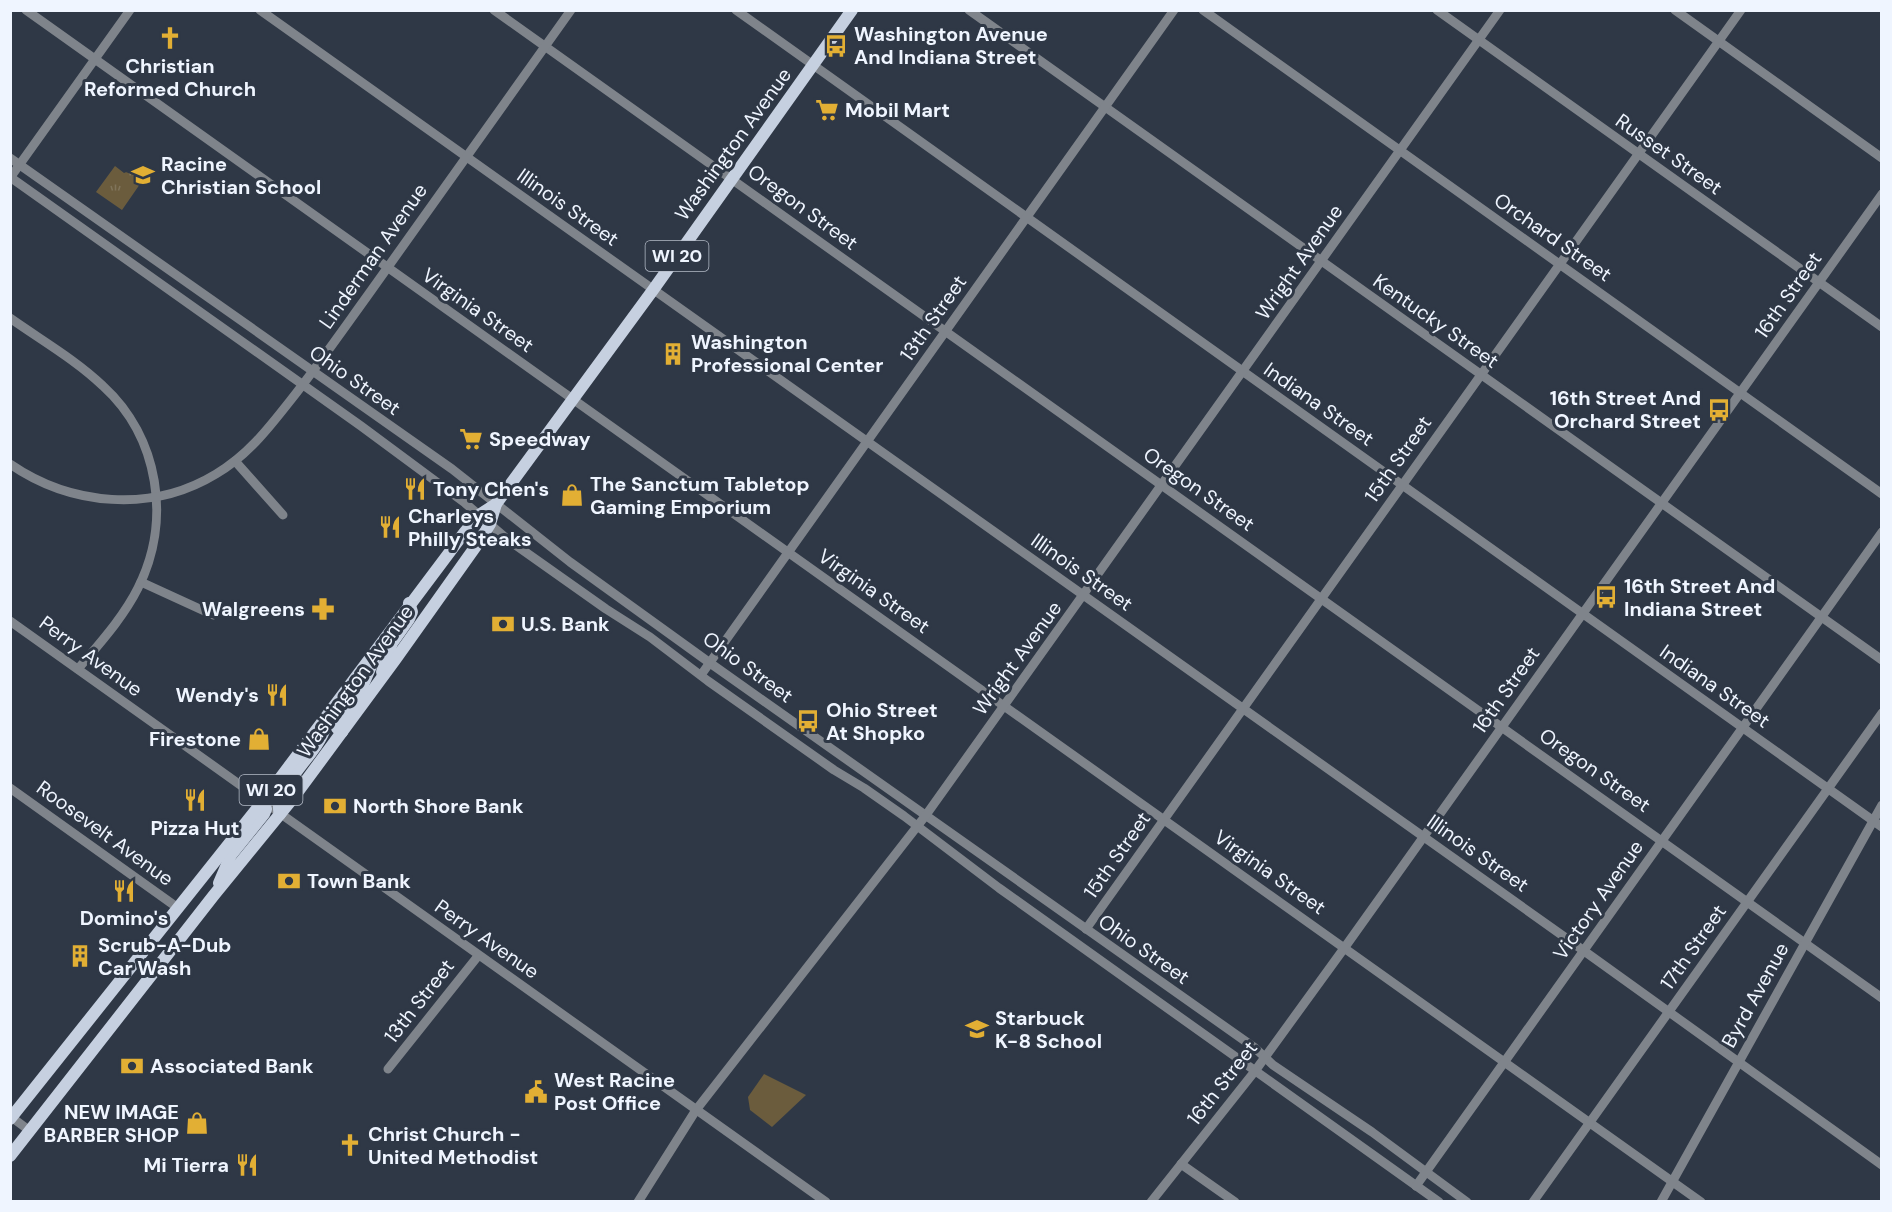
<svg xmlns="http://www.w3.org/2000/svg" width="1892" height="1212" font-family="'DM Sans',sans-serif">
<defs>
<pattern id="grass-tufts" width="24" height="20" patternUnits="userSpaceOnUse" patternTransform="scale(1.5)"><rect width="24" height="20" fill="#6b5c3d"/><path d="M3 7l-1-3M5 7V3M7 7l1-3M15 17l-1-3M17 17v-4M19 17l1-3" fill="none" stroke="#80745a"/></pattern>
</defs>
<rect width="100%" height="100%" fill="#2f3846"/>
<path fill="url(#grass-tufts)" d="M115,166L124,173L129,171L139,179L140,184L122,210L96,192Z"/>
<path fill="#6b5c3d" d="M764,1074L806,1095L772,1127L750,1110L748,1097Z"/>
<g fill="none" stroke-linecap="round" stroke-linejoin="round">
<g stroke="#7f848b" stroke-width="9">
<path d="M26,10L1701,1202"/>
<path d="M260,10L1573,943L1882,1165"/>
<path d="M494,10L1882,998"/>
<path d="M736,10L1882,827"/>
<path d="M969,10L1882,660"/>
<path d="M1203,10L1882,494"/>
<path d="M1437,10L1882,327"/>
<path d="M1675,10L1882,158"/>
<path d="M10,158L452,469L570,562L710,663L1255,1048L1273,1065L1372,1132L1467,1202"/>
<path d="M10,177L361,426L465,503L507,539L606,609L650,637L708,681L834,770L864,788L904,816L999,888L1439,1202"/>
<path d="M10,178L130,10"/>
<path d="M10,318C41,340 76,360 103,386C159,437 172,521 138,588C123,618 99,644 78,669"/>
<path d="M235,461L283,515"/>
<path d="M10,464C71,506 152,513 216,474C247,456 268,429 290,401C317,367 342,331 368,295C435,200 503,105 571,10"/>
<path d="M141,582L213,615"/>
<path d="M10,621L826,1202"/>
<path d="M701,675L1174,10"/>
<path d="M10,788L178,908"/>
<path d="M1086,929L1741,10"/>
<path d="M388,1069L478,956"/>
<path d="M10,1116L30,1131"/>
<path d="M1181,1164L1235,1202"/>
<path d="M1416,1186L1882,532"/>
<path d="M638,1202L696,1110L926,815L1500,10"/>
<path d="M1151,1202L1255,1071L1345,947L1882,194"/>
<path d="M1533,1202L1882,713"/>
<path d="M1661,1202L1882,805"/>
</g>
<g stroke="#c6d0e0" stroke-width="12">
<path d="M382,672L392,643L409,619L412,612L409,603"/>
<path d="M342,732L337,728L338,722L360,692L374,659"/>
<path d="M280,814C271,789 318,754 325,728"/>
<path d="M219,883L231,855L264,814L266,809L263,801"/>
<path d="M10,1119L263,801L464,533L479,515L496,504"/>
<path d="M10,1156L214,895L294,797L395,660L476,546L490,524L496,504L653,290L852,10"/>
</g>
</g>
<defs>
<g id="church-bare" transform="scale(1.8)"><path d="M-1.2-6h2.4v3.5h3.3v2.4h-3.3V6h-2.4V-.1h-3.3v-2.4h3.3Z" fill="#e2af34" stroke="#2f3846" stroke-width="2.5" paint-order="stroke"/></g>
<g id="bus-bare" transform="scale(1.8)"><path d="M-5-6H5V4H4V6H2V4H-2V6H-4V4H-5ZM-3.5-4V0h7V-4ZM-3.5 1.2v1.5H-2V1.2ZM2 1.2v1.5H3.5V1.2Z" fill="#e2af34" stroke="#2f3846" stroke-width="2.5" paint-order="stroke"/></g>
<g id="supermarket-bare" transform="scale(1.8)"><path d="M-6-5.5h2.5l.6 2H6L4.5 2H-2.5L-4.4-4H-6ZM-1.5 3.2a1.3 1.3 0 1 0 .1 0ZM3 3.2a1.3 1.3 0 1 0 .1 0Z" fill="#e2af34" stroke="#2f3846" stroke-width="2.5" paint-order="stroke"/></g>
<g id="school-bare" transform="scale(1.8)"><path d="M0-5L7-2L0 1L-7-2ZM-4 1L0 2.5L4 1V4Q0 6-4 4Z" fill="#e2af34" stroke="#2f3846" stroke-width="2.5" paint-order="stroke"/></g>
<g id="building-bare" transform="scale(1.8)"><path d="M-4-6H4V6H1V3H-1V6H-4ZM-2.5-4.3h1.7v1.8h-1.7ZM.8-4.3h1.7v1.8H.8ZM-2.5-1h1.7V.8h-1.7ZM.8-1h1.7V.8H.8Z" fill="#e2af34" stroke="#2f3846" stroke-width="2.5" paint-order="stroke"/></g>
<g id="restaurant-bare" transform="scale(1.8)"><path d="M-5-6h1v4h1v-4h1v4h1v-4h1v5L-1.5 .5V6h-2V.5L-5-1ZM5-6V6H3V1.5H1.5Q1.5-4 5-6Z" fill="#e2af34" stroke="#2f3846" stroke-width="2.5" paint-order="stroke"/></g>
<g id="shop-bare" transform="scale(1.8)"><path d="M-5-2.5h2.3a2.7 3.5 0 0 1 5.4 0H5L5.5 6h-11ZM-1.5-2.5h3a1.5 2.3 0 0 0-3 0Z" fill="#e2af34" stroke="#2f3846" stroke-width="2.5" paint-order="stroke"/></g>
<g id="pharmacy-bare" transform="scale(1.8)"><path d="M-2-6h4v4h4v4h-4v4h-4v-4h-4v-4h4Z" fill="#e2af34" stroke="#2f3846" stroke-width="2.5" paint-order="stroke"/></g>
<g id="bank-bare" transform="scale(1.8)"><path d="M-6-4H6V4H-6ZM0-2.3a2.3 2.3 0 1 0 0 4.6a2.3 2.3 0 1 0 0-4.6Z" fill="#e2af34" stroke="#2f3846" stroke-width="2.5" paint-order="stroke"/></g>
<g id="civic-bare" transform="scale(1.8)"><path d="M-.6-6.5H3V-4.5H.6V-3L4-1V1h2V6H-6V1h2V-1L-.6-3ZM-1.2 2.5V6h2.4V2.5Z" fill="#e2af34" stroke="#2f3846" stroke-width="2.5" paint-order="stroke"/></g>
</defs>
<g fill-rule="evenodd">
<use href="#church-bare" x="170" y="38"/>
<use href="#bus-bare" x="836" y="46"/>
<use href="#supermarket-bare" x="827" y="110"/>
<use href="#school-bare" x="143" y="175"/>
<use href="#building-bare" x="673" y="354"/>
<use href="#bus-bare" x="1719" y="410"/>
<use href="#supermarket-bare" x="471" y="439"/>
<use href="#restaurant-bare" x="415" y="489"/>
<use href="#shop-bare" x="572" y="495"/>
<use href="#restaurant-bare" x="390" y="527"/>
<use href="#bus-bare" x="1606" y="597"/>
<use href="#pharmacy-bare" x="323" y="609"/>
<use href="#bank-bare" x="503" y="624"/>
<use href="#restaurant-bare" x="277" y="695"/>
<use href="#bus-bare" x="808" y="721"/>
<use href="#shop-bare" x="259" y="739"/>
<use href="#restaurant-bare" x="195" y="800"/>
<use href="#bank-bare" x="335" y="806"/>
<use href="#bank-bare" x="289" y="881"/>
<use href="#restaurant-bare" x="124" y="891"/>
<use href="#building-bare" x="80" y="956"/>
<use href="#school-bare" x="977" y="1029"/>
<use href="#bank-bare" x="132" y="1066"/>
<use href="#civic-bare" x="536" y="1092"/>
<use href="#shop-bare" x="197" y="1123"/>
<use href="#church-bare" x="350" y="1145"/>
<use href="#restaurant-bare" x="247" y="1165"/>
</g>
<g text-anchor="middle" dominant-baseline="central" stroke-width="6" stroke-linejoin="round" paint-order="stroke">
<g fill="#2f3846" stroke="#b5bcc8" stroke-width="1.5">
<rect x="645.5" y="241" width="63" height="30" rx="4.5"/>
<rect x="239.5" y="775" width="63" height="30" rx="4.5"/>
</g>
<g font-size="18" font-weight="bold" fill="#eff5ff">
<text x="677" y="256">WI 20</text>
<text x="271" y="790">WI 20</text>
</g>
<g font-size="20" font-weight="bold" fill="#eff5ff" stroke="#2f3846" text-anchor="start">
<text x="854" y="34">Washington Avenue<tspan x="854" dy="23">And Indiana Street</tspan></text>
<text x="170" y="66" text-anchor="middle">Christian<tspan x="170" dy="23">Reformed Church</tspan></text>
<text x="845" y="110">Mobil Mart</text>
<text x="161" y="164">Racine<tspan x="161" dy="23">Christian School</tspan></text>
<text x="691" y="342">Washington<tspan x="691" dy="23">Professional Center</tspan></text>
<text x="1701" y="398" text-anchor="end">16th Street And<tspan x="1701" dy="23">Orchard Street</tspan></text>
<text x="489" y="439">Speedway</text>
<text x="590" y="484">The Sanctum Tabletop<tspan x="590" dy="23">Gaming Emporium</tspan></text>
<text x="433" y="489">Tony Chen's</text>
<text x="408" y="516">Charleys<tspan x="408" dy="23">Philly Steaks</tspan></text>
<text x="1624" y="586">16th Street And<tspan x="1624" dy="23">Indiana Street</tspan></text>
<text x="305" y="609" text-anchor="end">Walgreens</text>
<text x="521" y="624">U.S. Bank</text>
<text x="259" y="695" text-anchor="end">Wendy's</text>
<text x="826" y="710">Ohio Street<tspan x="826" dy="23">At Shopko</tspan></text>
<text x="241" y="739" text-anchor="end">Firestone</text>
<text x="353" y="806">North Shore Bank</text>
<text x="195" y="828" text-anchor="middle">Pizza Hut</text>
<text x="307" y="881">Town Bank</text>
<text x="124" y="918" text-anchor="middle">Domino's</text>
<text x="98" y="945">Scrub-A-Dub<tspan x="98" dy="23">Car Wash</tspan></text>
<text x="995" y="1018">Starbuck<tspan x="995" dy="23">K-8 School</tspan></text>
<text x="150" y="1066">Associated Bank</text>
<text x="554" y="1080">West Racine<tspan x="554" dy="23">Post Office</tspan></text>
<text x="179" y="1112" text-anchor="end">NEW IMAGE<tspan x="179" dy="23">BARBER SHOP</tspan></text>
<text x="368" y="1134">Christ Church -<tspan x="368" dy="23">United Methodist</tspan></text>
<text x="229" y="1165" text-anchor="end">Mi Tierra</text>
</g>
<g font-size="20" fill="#eff5ff" stroke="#2f3846">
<text transform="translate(733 144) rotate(-54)">Washington Avenue</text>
<text transform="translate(1669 154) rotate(35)">Russet Street</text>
<text transform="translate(568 207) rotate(35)">Illinois Street</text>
<text transform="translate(803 207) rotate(36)">Oregon Street</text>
<text transform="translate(1553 237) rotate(35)">Orchard Street</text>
<text transform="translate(373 256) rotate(-55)">Linderman Avenue</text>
<text transform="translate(1299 262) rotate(-55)">Wright Avenue</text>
<text transform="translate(1788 295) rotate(-55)">16th Street</text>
<text transform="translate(478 310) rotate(35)">Virginia Street</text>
<text transform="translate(933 318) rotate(-55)">13th Street</text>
<text transform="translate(1436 321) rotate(35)">Kentucky Street</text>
<text transform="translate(355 380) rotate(35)">Ohio Street</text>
<text transform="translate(1319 404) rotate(35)">Indiana Street</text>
<text transform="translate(1398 459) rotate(-55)">15th Street</text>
<text transform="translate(1199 489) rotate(35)">Oregon Street</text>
<text transform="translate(1082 572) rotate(35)">Illinois Street</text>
<text transform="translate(874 591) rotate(35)">Virginia Street</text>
<text transform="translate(91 656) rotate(36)">Perry Avenue</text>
<text transform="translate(1017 658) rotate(-54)">Wright Avenue</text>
<text transform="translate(748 667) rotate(36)">Ohio Street</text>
<text transform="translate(355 681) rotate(-54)">Washington Avenue</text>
<text transform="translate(1715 686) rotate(35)">Indiana Street</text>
<text transform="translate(1506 690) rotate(-55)">16th Street</text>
<text transform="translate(1595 770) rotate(35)">Oregon Street</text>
<text transform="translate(105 833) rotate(36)">Roosevelt Avenue</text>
<text transform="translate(1478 853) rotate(35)">Illinois Street</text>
<text transform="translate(1117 855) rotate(-55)">15th Street</text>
<text transform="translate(1270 872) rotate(35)">Virginia Street</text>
<text transform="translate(1598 900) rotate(-55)">Victory Avenue</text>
<text transform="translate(487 939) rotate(35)">Perry Avenue</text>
<text transform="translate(1693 947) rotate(-55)">17th Street</text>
<text transform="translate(1144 949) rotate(35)">Ohio Street</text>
<text transform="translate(1755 995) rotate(-61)">Byrd Avenue</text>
<text transform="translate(419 1001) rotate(-52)">13th Street</text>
<text transform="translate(1222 1083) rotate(-52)">16th Street</text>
</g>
</g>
<rect width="1892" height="1212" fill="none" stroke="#eff5ff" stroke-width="24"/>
</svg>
